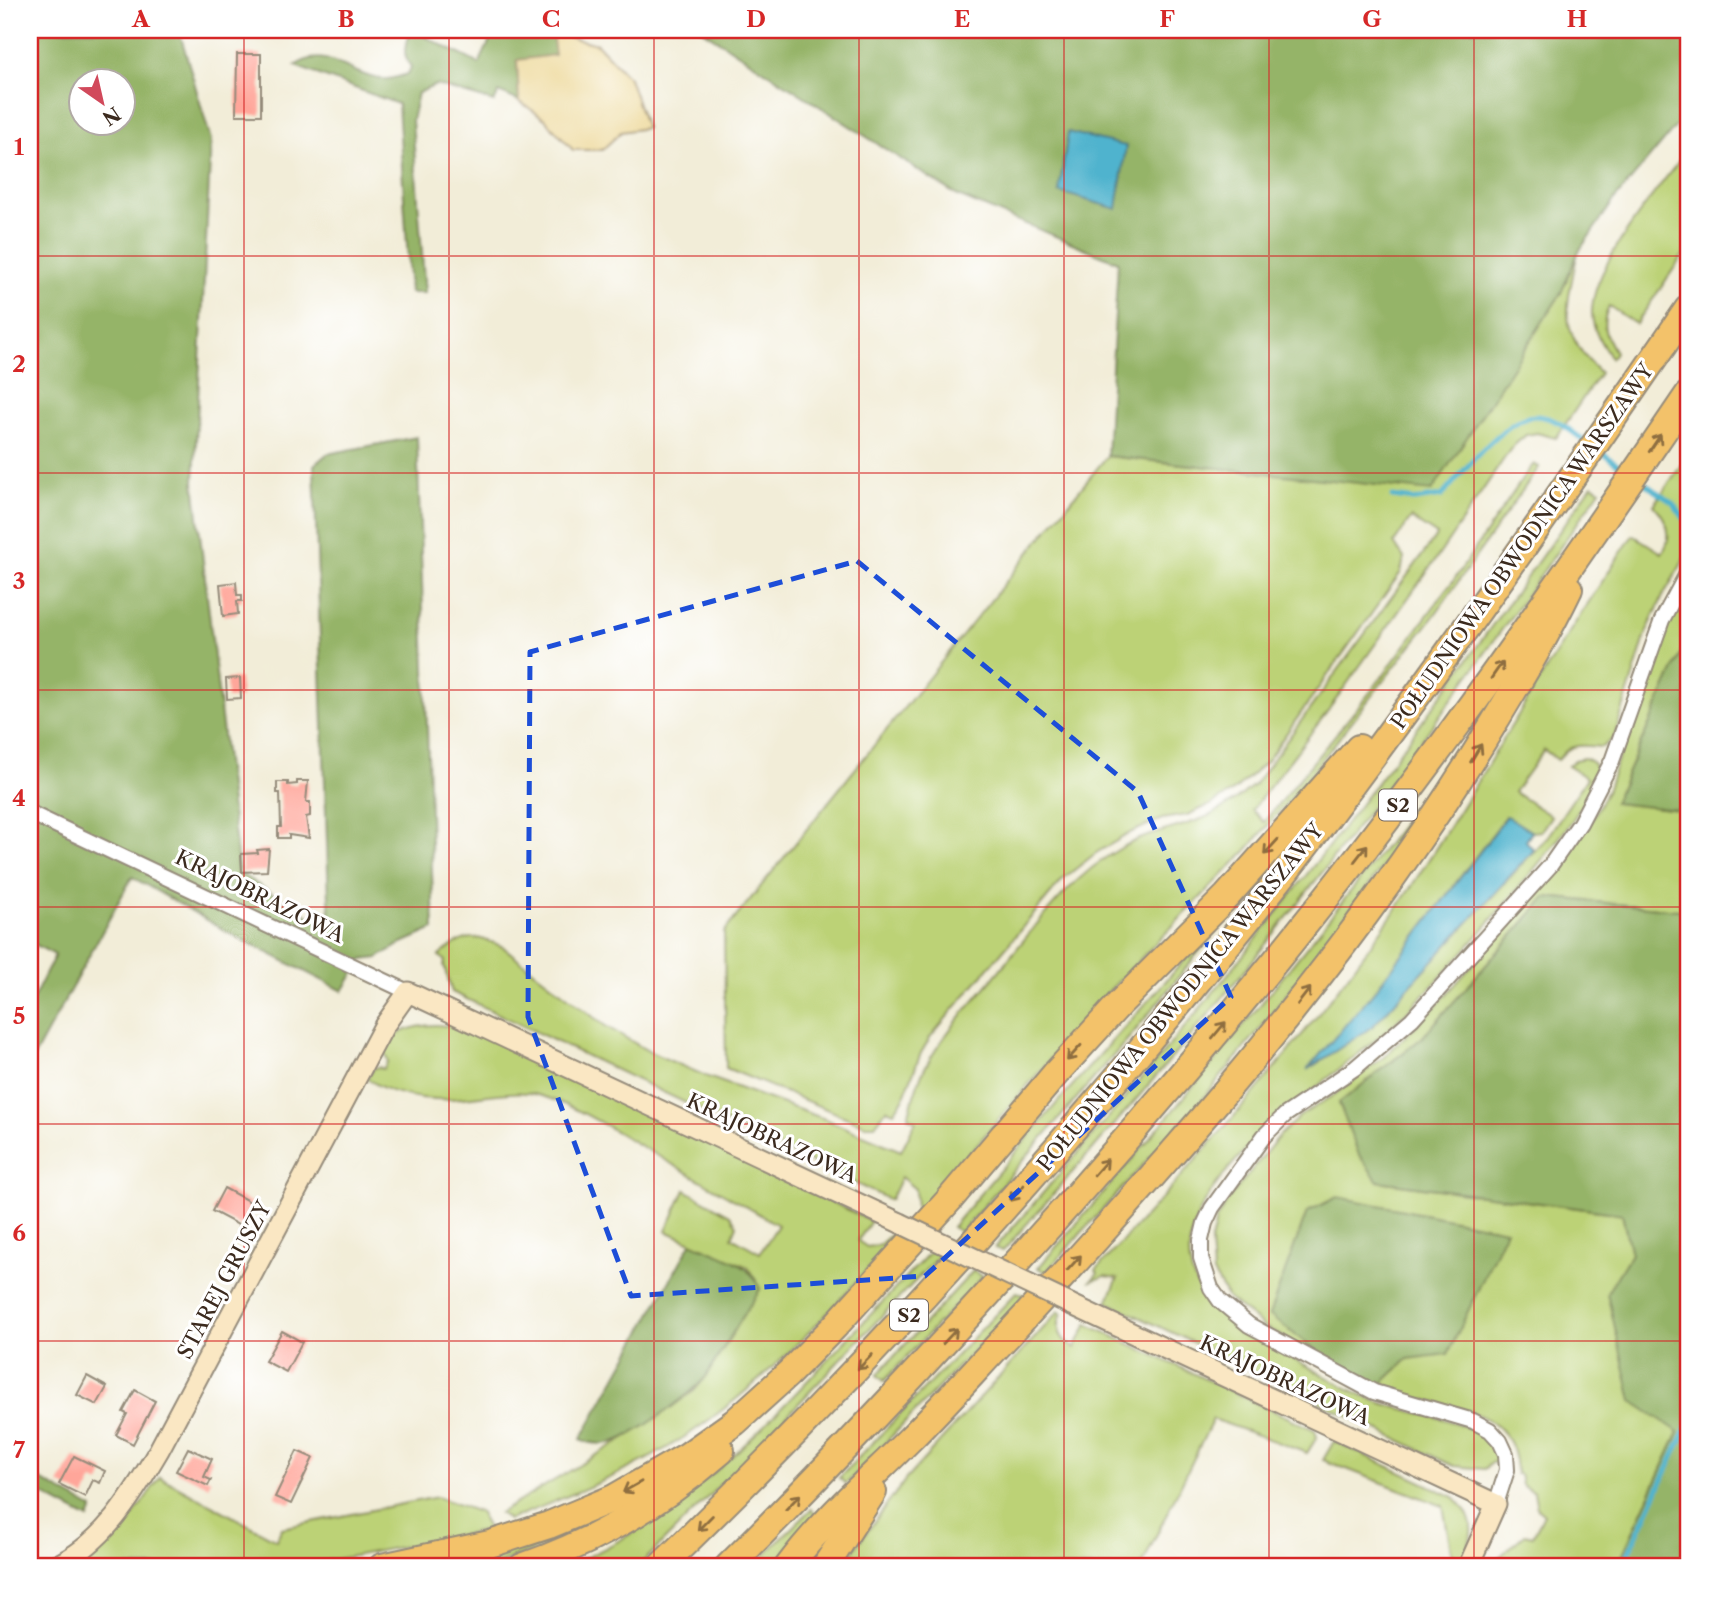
<svg xmlns="http://www.w3.org/2000/svg" width="1718" height="1597" font-family="'Libre Caslon Text',serif">
<rect width="100%" height="100%" fill="#fff"/>
<filter id="ink" filterUnits="userSpaceOnUse"><feTurbulence type="fractalNoise" baseFrequency=".0143" numOctaves="2"/><feDisplacementMap in="SourceGraphic" scale="14" xChannelSelector="R" yChannelSelector="G"/><feConvolveMatrix kernelMatrix="1 2 1 2 8 2 1 2 1" color-interpolation-filters="sRGB"/></filter>
<filter id="wash" filterUnits="userSpaceOnUse"><feTurbulence type="fractalNoise" baseFrequency=".00686" numOctaves="4" result="noise"/><feDisplacementMap in="SourceGraphic" scale="28" xChannelSelector="R" yChannelSelector="G"/><feGaussianBlur stdDeviation="1.57" result="paint"/><feColorMatrix in="noise" values="0 0 0 0 0 0 0 0 0 0 0 0 0 0 0 0 0 1.4 0 .05"/><feComposite in="paint" operator="in"/></filter>
<g filter="url(#wash)">
<rect width="100%" height="100%" fill="#f2edd8"/>
<g fill="#bcd276" stroke="#7c7e4a" stroke-width="2">
<path d="M1688,149V248L1636,324L1609,306C1600,324 1605,336 1615,352L1611,358C1602,345 1593,331 1592,314C1590,267 1660,187 1688,149Z"/>
<path d="M1578,251C1567,306 1555,329 1600,373L1556,438L1537,433L1526,435L1512,447L1441,552L1327,712L1252,810L1264,822L1372,690L1458,574L1528,471L1534,464L1539,467L1434,616L1307,779L1247,850L1106,994L919,1212L916,1211L915,1189L901,1177L890,1200L452,992L444,966L445,960L439,956C463,935 474,933 503,947L604,1025L650,1052L708,1077L825,1119L901,1151L916,1121L908,1117C913,1100 917,1081 926,1066C944,1033 970,1006 994,977C1032,931 1068,878 1121,848C1145,834 1171,830 1196,821C1219,813 1237,800 1255,784L1437,535L1411,518L1394,543L1404,558L1401,572L1266,762L1235,790L1210,805L1187,815L1162,819L1132,832L1096,853L1064,878L931,1036L921,1053L903,1099L894,1112L887,1109L875,1125H865L726,1068L724,932L1107,456L1432,490L1560,295Z"/>
<path d="M1688,455V553L1664,594L1647,631L1614,738L1602,747C1583,746 1570,741 1558,760L1544,750L1514,792L1551,816L1541,831L1532,832L1506,816L1376,989L1310,1068L1373,1026L1548,836L1587,778L1568,766L1575,760L1584,758C1594,762 1598,766 1596,777C1581,816 1547,853 1521,885C1480,933 1439,982 1393,1025C1332,1083 1100,1220 1226,1319C1249,1337 1278,1350 1303,1364C1328,1377 1352,1393 1379,1402C1409,1413 1447,1416 1474,1431C1487,1439 1497,1449 1499,1464L1492,1462L1484,1469L1454,1466L1107,1302L1118,1278L1105,1276L1091,1281L1098,1273L1096,1270C1203,1154 1309,1036 1399,905C1452,826 1500,744 1550,663C1577,619 1605,577 1633,535L1662,553C1674,536 1667,519 1654,505Z"/>
<path d="M1592,485L1600,490C1479,665 1353,839 1218,1003C1148,1088 1075,1169 1003,1251L995,1248C1069,1163 1144,1078 1215,990C1348,827 1471,657 1592,485Z"/>
<path d="M1688,584V638L1614,803L1688,811V911L1546,897L1422,1038L1339,1103L1378,1181L1622,1214L1631,1254L1607,1294L1679,1432L1617,1567H1488L1525,1534L1533,1536L1544,1514L1537,1508L1534,1492L1522,1485L1520,1474H1516C1515,1416 1471,1411 1426,1400C1410,1397 1394,1391 1379,1386L1408,1359L1332,1363L1264,1327L1228,1298L1213,1273L1211,1241L1216,1220L1230,1197L1280,1135L1300,1116L1334,1095L1384,1057L1436,1006L1523,908L1592,819L1607,791L1662,633Z"/>
<path d="M1474,730L1478,731L1425,811L1260,1029L1201,1101L1046,1272L1038,1268C1191,1094 1336,915 1474,730Z"/>
<path d="M1229,910L1231,912L1134,1032L961,1232L952,1227L1057,1103Z"/>
<path d="M450,1021L709,1142L871,1221L858,1241L867,1247L879,1245L894,1232L899,1235C834,1307 768,1382 686,1436C632,1472 568,1496 508,1520L500,1513L623,1439L694,1391L705,1378L760,1289L748,1267L666,1231L685,1190L730,1215L737,1225L732,1237L760,1253L778,1225C731,1198 685,1171 639,1145C607,1126 574,1105 538,1095C519,1090 499,1094 480,1096C440,1102 401,1101 367,1079L374,1068L379,1067L383,1069L388,1061L383,1050L389,1035L394,1038C403,1027 432,1023 446,1026Z"/>
<path d="M931,1251L940,1255L737,1468L638,1567H564C667,1526 738,1454 812,1376C852,1334 891,1293 931,1251Z"/>
<path d="M973,1271L983,1276L884,1381L877,1375Z"/>
<path d="M1017,1292L1026,1296L846,1484L839,1478Z"/>
<path d="M1059,1311L1062,1313C1055,1328 1060,1340 1075,1348L1087,1324L1315,1430L1317,1437L1307,1453L1213,1419L1141,1567H841L906,1479Z"/>
<path d="M1334,1441L1454,1497C1480,1522 1472,1538 1460,1567H1450L1453,1561L1443,1506L1323,1460Z"/>
<path d="M160,1477L276,1540L282,1528L437,1497L479,1512L489,1530L295,1567H76L130,1520Z"/>
<path d="M628,1504L555,1541L496,1565L436,1567Z"/>
<path d="M811,1509L817,1515L775,1567H752Z"/>
</g>
<g fill="#95b467" stroke="#686f42" stroke-width="2" fill-rule="evenodd">
<path d="M30,30H179L211,140L194,482L239,873L330,929L314,465L327,454L417,437L434,929L402,943L378,958L362,960L343,991L235,936L132,877L30,1064V1005L55,955L30,942ZM80,80H122V122H80Z"/>
<path d="M412,30L479,64L495,30H552L556,55L517,60L519,101L499,92L494,102L436,85L418,93L412,120L425,293H410L398,104L295,66C324,45 345,72 375,78C386,81 398,77 408,74L411,67C401,53 405,45 412,30Z"/>
<path d="M702,30H1688V112L1615,199L1579,251L1560,295L1432,491L1107,456L1118,262L958,196Z"/>
<path d="M1688,638V811L1614,803Z"/>
<path d="M1546,897L1688,911V1567H1617L1679,1432L1632,1401L1607,1293L1631,1254L1622,1214L1378,1181L1359,1155L1339,1103L1422,1038Z"/>
<path d="M1337,1197L1506,1230L1448,1354L1408,1359L1379,1386L1332,1363L1269,1315L1307,1212Z"/>
<path d="M691,1243C716,1254 751,1261 760,1289L705,1378C689,1396 646,1427 624,1438C610,1445 594,1446 581,1439Z"/>
<path d="M30,1474L93,1509L89,1519L30,1488Z"/>
</g>
<path fill="#eeda9e" stroke="#94825e" stroke-width="2" d="M552,33L597,44L629,78L646,128L621,132L602,150H573L545,119L519,101L517,60L555,55Z"/>
<g fill="#4fb3ce" stroke="#456e76" stroke-width="2">
<path d="M1068,132L1126,146L1117,209L1059,192Z"/>
<path d="M1507,816L1532,832L1526,841L1534,850L1373,1026L1307,1070L1376,989Z"/>
</g>
<g fill="none" stroke-linecap="round" stroke-linejoin="round">
<g stroke="#4fb3ce" stroke-width="5">
<path d="M1601,452L1627,471"/>
<path d="M1641,481L1673,503L1688,524"/>
<path d="M1392,497L1416,500L1442,496C1460,475 1506,416 1535,416C1555,416 1571,431 1587,443"/>
<path d="M1622,1567L1688,1425"/>
</g>
</g>
<g id="blocks">
<g fill="#ffa69a">
<path d="M237,54H261V115H236Z"/>
<path d="M236,582L237,595H242V601H237L238,614L223,616L220,584Z"/>
<path d="M240,678L241,698L227,699L226,679Z"/>
<path d="M297,781H308L306,802H310V816L306,817L309,838L289,835V838H278V827H281L280,793H277V782H288V785L297,784Z"/>
<path d="M269,849L267,871L242,872L241,854L258,853L257,850Z"/>
<path d="M224,1188L252,1203L240,1226L212,1211Z"/>
<path d="M282,1331L302,1342L286,1372L265,1361Z"/>
<path d="M87,1376L107,1387L97,1405L77,1395Z"/>
<path d="M135,1390L155,1401L133,1444L116,1435L127,1414L123,1412Z"/>
<path d="M188,1448L212,1459L204,1477L211,1480L208,1486L176,1471Z"/>
<path d="M297,1451L313,1458L291,1504L275,1497Z"/>
<path d="M74,1456L105,1471L100,1483L93,1480L85,1497L59,1484Z"/>
</g>
</g>
</g>
<g filter="url(#ink)">
<use href="#blocks" fill-opacity="0" stroke="#968c7b" stroke-width="2"/>
<g fill="none" stroke-linecap="round" stroke-linejoin="round">
<g stroke="#968c7b" stroke-width="18">
<g id="street">
<path d="M30,813L408,992"/>
<path d="M1496,1504L1507,1470L1506,1454L1500,1441L1490,1430L1473,1421L1374,1392L1249,1325L1220,1301L1211,1288L1201,1258V1240L1205,1223L1212,1208L1264,1136L1285,1115L1355,1068L1412,1019L1550,866L1580,823L1612,761L1662,620L1688,572"/>
</g>
</g>
<g stroke="#968c7b" stroke-width="23">
<g id="secondary">
<path d="M1070,1304L1496,1504L1468,1567"/>
<path d="M53,1567C104,1544 132,1496 159,1450L384,1026L408,992L900,1223"/>
</g>
</g>
<g stroke="#968c7b" stroke-width="30">
<g id="highway">
<path d="M382,1567L490,1544L549,1525L614,1498L687,1456L735,1422L788,1374L835,1326L949,1200L1057,1072L1120,1003L1227,896L1359,748"/>
<path d="M522,1567C594,1542 663,1502 721,1451"/>
<path d="M660,1567C823,1410 976,1244 1123,1071C1193,987 1263,903 1328,816C1453,650 1571,480 1688,309"/>
<path d="M728,1567C800,1496 870,1422 939,1347C1088,1187 1231,1021 1365,848C1478,701 1584,548 1688,395"/>
<path d="M788,1567C823,1520 868,1481 910,1439C944,1405 976,1369 1009,1334C1187,1142 1360,946 1495,721C1521,678 1547,635 1569,589"/>
<path d="M825,1567L873,1492"/>
</g>
</g>
<use href="#street" stroke="#fff" stroke-width="14"/>
<use href="#secondary" stroke="#fae7c3" stroke-width="19"/>
<use href="#highway" stroke="#f3c26a" stroke-width="26"/>
<g stroke="#968c7b" stroke-width="23" stroke-linecap="butt">
<path id="secondary-bridge" d="M900,1223L1070,1304"/>
</g>
<use href="#secondary-bridge" stroke="#fae7c3" stroke-width="19"/>
</g>
<defs><path id="oneway-shaft" d="M-6 0H5M1.5-3L5.5 0L1.5 3" fill="none" stroke-width="1.6" stroke-linecap="round" stroke-linejoin="round" transform="scale(1.75)"/></defs>
<g stroke="#8e6e40">
<use href="#oneway-shaft" transform="translate(1655 443) rotate(-56)"/>
<use href="#oneway-shaft" transform="translate(1497 670) rotate(-55)"/>
<use href="#oneway-shaft" transform="translate(1476 753) rotate(-59)"/>
<use href="#oneway-shaft" transform="translate(1271 847) rotate(132)"/>
<use href="#oneway-shaft" transform="translate(1361 853) rotate(-52)"/>
<use href="#oneway-shaft" transform="translate(1304 996) rotate(-52)"/>
<use href="#oneway-shaft" transform="translate(1219 1030) rotate(-50)"/>
<use href="#oneway-shaft" transform="translate(1074 1053) rotate(132)"/>
<use href="#oneway-shaft" transform="translate(1101 1167) rotate(-49)"/>
<use href="#oneway-shaft" transform="translate(1017 1193) rotate(131)"/>
<use href="#oneway-shaft" transform="translate(1074 1263) rotate(-48)"/>
<use href="#oneway-shaft" transform="translate(950 1336) rotate(-47)"/>
<use href="#oneway-shaft" transform="translate(865 1362) rotate(134)"/>
<use href="#oneway-shaft" transform="translate(632 1487) rotate(150)"/>
<use href="#oneway-shaft" transform="translate(793 1502) rotate(-46)"/>
<use href="#oneway-shaft" transform="translate(705 1523) rotate(135)"/>
</g>
</g>
<path fill="none" stroke="#1d4ed8" stroke-width="5" stroke-dasharray="14 9" stroke-linejoin="round" d="M857,561L1138,792L1231,997L925,1276L631,1296L528,1017L530,652Z"/>
<path fill="none" stroke="#d62828" stroke-width="2" stroke-opacity="0.55" d="M244,30V1567M449,30V1567M654,30V1567M859,30V1567M1064,30V1567M1269,30V1567M1474,30V1567M30,256H1688M30,473H1688M30,690H1688M30,907H1688M30,1124H1688M30,1341H1688"/>
<g text-anchor="middle" dominant-baseline="central" stroke-width="6" stroke-linejoin="round" paint-order="stroke">
<g fill="#fff" stroke="#766a62" stroke-width="2">
<rect x="1379" y="789.5" width="38" height="31" rx="5"/>
<rect x="890" y="1299.5" width="38" height="31" rx="5"/>
</g>
<g font-size="19" font-weight="bold" fill="#3b2a1e">
<text x="1398" y="805">S2</text>
<text x="909" y="1315">S2</text>
</g>
<g font-size="21" fill="#3b2a1e" stroke="#fff">
<text transform="translate(1522 546) rotate(-55)">POŁUDNIOWA OBWODNICA WARSZAWY</text>
<text transform="translate(260 896) rotate(26)">KRAJOBRAZOWA</text>
<text transform="translate(1180 997) rotate(-51)">POŁUDNIOWA OBWODNICA WARSZAWY</text>
<text transform="translate(772 1138) rotate(25)">KRAJOBRAZOWA</text>
<text transform="translate(224 1280) rotate(-62)">STAREJ GRUSZY</text>
<text transform="translate(1285 1380) rotate(25)">KRAJOBRAZOWA</text>
</g>
</g>
<rect width="1718" height="1597" fill="none" stroke="#fff" stroke-width="77"/>
<g transform="translate(102 102) rotate(146)"><circle r="33" fill="#ffffff" stroke="#b1aaa5" stroke-width="2"/>
<path d="M0-5L12 26L0 18L-12 26Z" fill="#d1495b"/>
<text y="-10" font-size="19" font-weight="bold" text-anchor="middle" fill="#3b2a1e">N</text>
</g>
<rect x="38" y="38" width="1642" height="1520" fill="none" stroke="#d62828" stroke-width="2.5"/>
<g font-size="23" text-anchor="middle" font-weight="bold" fill="#d62828">
<text x="141" y="27">A</text>
<text x="346" y="27">B</text>
<text x="551" y="27">C</text>
<text x="756" y="27">D</text>
<text x="962" y="27">E</text>
<text x="1167" y="27">F</text>
<text x="1372" y="27">G</text>
<text x="1577" y="27">H</text>
<text x="19" y="155">1</text>
<text x="19" y="372">2</text>
<text x="19" y="589">3</text>
<text x="19" y="806">4</text>
<text x="19" y="1024">5</text>
<text x="19" y="1241">6</text>
<text x="19" y="1458">7</text>
</g>
</svg>
